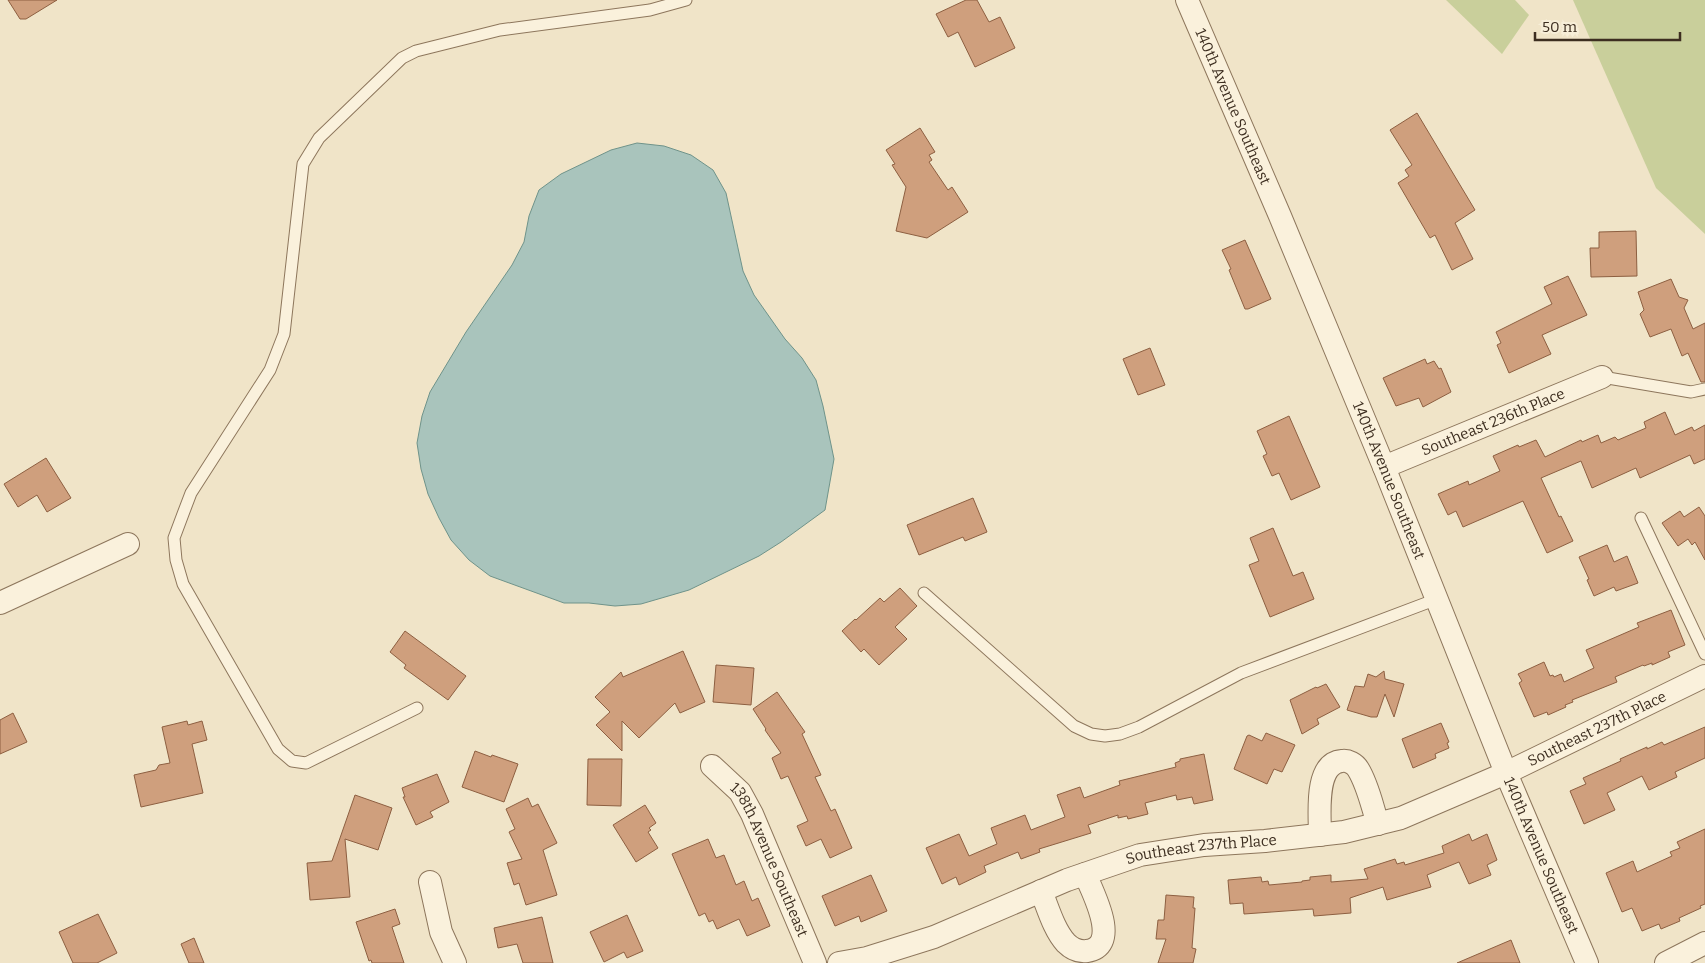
<svg xmlns="http://www.w3.org/2000/svg" width="1705" height="963" font-family="Bitter,serif">
<rect width="100%" height="100%" fill="#f0e4c8"/>
<g fill="#c9cf9b">
<path d="M1446,0H1515L1529,15L1502,54Z"/>
<path d="M1573,0H1705V234L1656,188Z"/>
</g>
<path fill="#a9c4bc" stroke="#6f938a" d="M637,143L664,146L691,155L713,170L726,193L743,271L754,295L785,339L802,358L816,380L823,406L834,459L825,510L781,542L759,556L689,590L641,604L615,606L589,603H564L490,576L469,560L451,540L439,518L428,494L421,469L417,443L422,416L430,392L466,332L512,265L524,242L529,216L539,190L561,174L611,150Z"/>
<g fill="#cf9f7d" stroke="#8d5f41">
<path d="M8,0H57L26,19H20Z"/>
<path d="M966,0H977L989,22L1000,17L1015,48L975,67L958,32L948,37L936,14Z"/>
<path d="M1417,113L1475,210L1455,223L1473,259L1452,270L1435,235L1430,238L1398,183L1409,176L1405,170L1412,165L1390,130Z"/>
<path d="M920,128L935,152L929,155L932,160L929,162L948,190L952,187L968,212L927,238L896,231L906,187L892,165L895,164L886,150Z"/>
<path d="M1636,231L1637,276L1591,277L1590,248H1599V232Z"/>
<path d="M1245,240L1271,299L1248,309H1245L1229,270L1231,269L1222,250Z"/>
<path d="M1568,276L1587,315L1542,335L1551,354L1509,373L1497,345L1501,343L1496,332L1552,304L1544,287Z"/>
<path d="M1671,279L1679,297L1688,300L1684,308L1693,329L1705,323V382H1701L1688,353L1682,356L1671,329L1650,337L1640,314L1644,310L1638,292Z"/>
<path d="M1150,348L1165,385L1138,395L1123,359Z"/>
<path d="M1425,359L1427,364L1434,361L1439,369L1441,368L1451,392L1423,407L1419,398L1396,406L1383,378Z"/>
<path d="M1665,412L1675,435L1692,427L1694,431L1705,425V459L1694,464L1690,455L1640,478L1636,468L1592,488L1581,461L1541,478L1559,517L1561,516L1573,541L1547,553L1523,501L1463,527L1456,511L1448,515L1438,494L1468,481L1469,485L1500,471L1493,456L1518,445L1519,447L1536,440L1545,457L1581,440L1582,442L1598,435L1601,443L1615,437L1618,440L1646,428L1644,422Z"/>
<path d="M1289,416L1320,487L1291,500L1279,473L1272,476L1263,456L1267,454L1257,431Z"/>
<path d="M46,458L71,498L47,512L37,495L18,507L4,484Z"/>
<path d="M973,498L987,532L965,541L963,537L919,555L907,525Z"/>
<path d="M1699,507L1705,516V560L1695,542L1692,545L1688,539L1678,546L1662,523L1680,511L1684,517Z"/>
<path d="M1273,528L1293,576L1303,572L1314,599L1270,617L1249,565L1259,561L1250,538Z"/>
<path d="M1607,545L1614,562L1627,556L1638,583L1616,591L1614,587L1594,596L1587,580L1589,579L1579,557Z"/>
<path d="M900,588L917,606L895,627L907,639L879,665L864,649L861,652L842,631L855,619L856,620L880,598L884,602Z"/>
<path d="M1671,610L1685,645L1668,652L1670,657L1652,665V663L1644,666L1643,665L1615,677L1617,682L1572,700L1573,702L1565,705L1566,707L1548,715L1547,712L1534,717L1519,683L1522,681L1518,674L1544,662L1550,676L1553,675L1554,677L1561,674L1564,682L1594,668L1586,650L1639,627L1637,623Z"/>
<path d="M405,631L466,676L448,700L404,668L406,665L390,652Z"/>
<path d="M683,651L705,702L680,713L675,703L639,738L622,721V751L596,725L610,712L595,697L621,672L623,677Z"/>
<path d="M716,665L754,668L751,705L713,702Z"/>
<path d="M1384,671L1385,679L1404,684L1394,717L1385,694L1377,717H1371L1347,710L1355,686L1364,687L1368,674L1376,677Z"/>
<path d="M1326,684L1340,707L1317,719L1319,724L1302,734L1290,700L1316,687L1317,688Z"/>
<path d="M777,692L805,732L802,734L821,775L815,777L831,811L835,809L852,848L830,858L821,839L806,846L797,826L808,821L788,776L781,779L772,758L781,753L765,730L766,729L753,709Z"/>
<path d="M13,713L27,742L0,754V720Z"/>
<path d="M187,721L188,725L202,721L207,740L192,744L203,793L141,807L134,775L156,770L159,765L170,763L162,727Z"/>
<path d="M1441,723L1449,742L1447,743L1449,748L1435,754L1436,758L1413,768L1402,739Z"/>
<path d="M1705,727V758L1675,772L1677,777L1649,790L1642,776L1607,793L1615,810L1584,824L1570,791L1586,784L1583,778L1621,761L1620,759L1647,747V749L1662,742L1664,745Z"/>
<path d="M1266,733L1295,745L1282,772L1274,769L1267,784L1234,769L1247,736L1249,735L1262,741Z"/>
<path d="M475,751L491,757L492,755L518,764L504,802L462,787Z"/>
<path d="M1204,754L1213,800L1194,804L1192,797L1177,800L1176,795L1145,803L1148,814L1128,819L1127,816L1118,818V815L1088,825L1091,833L1039,849L1040,852L1021,859L1018,852L984,866L986,872L959,885L956,877L942,884L926,848L959,834L969,856L997,844L991,828L1025,815L1031,830L1065,817L1057,795L1080,787L1084,798L1120,785L1119,781L1176,767L1175,763L1180,761V759Z"/>
<path d="M588,759H622L621,806L587,805Z"/>
<path d="M437,774L449,802L430,812L433,817L416,825L403,797H405L402,788Z"/>
<path d="M355,795L392,808L378,850L345,839L350,897L310,900L307,863L332,861Z"/>
<path d="M528,798L532,807L538,804L557,843L543,850L557,895L526,905L519,883L514,885L507,863L522,859L509,832L515,829L506,809Z"/>
<path d="M645,805L656,823L649,828L651,830L648,832L658,848L636,862L613,825Z"/>
<path d="M1705,829V904L1700,906L1701,908L1679,918L1680,921L1661,929L1659,924L1642,931L1632,908L1622,912L1606,873L1633,861L1637,872L1672,856L1670,852L1680,848L1677,842Z"/>
<path d="M1469,834L1472,841L1487,834L1497,860L1487,865L1491,875L1469,884L1459,862L1427,875L1431,887L1387,900L1383,887L1350,898L1351,913L1314,916L1313,909L1244,914L1243,903L1230,904L1228,880L1261,877L1262,882L1268,881L1269,885L1302,882V881L1310,880V877L1331,875V882L1368,879L1364,869L1395,859L1397,864L1404,862L1405,865L1444,853L1442,846Z"/>
<path d="M708,839L716,858L724,855L736,885L744,881L752,901L758,898L770,926L747,936L739,919L717,929L713,920L709,922L705,913L699,916L672,854Z"/>
<path d="M871,875L887,911L861,922L859,916L835,926L822,896Z"/>
<path d="M1166,895L1194,897L1193,908H1195L1192,948L1196,949L1193,963H1158L1166,939H1156L1158,920H1164Z"/>
<path d="M395,909L400,924L392,927L404,963H372L371,960L369,961L356,922Z"/>
<path d="M98,914L117,953L97,963H73L59,932Z"/>
<path d="M627,915L643,951L627,958L624,952L604,962L590,932Z"/>
<path d="M542,917L553,963H523L517,944L498,948L494,928Z"/>
<path d="M194,938L204,963H189L181,944Z"/>
<path d="M1511,940L1520,963H1457Z"/>
</g>
<g fill="none" stroke-linecap="round" stroke-linejoin="round">
<g stroke="#8d765c" stroke-width="13">
<g id="lane">
<path d="M1602,377L1691,392L1705,389"/>
<path d="M1641,518L1705,654"/>
<path d="M924,593L1074,726L1091,734L1105,736L1120,734L1139,727L1241,673L1437,599"/>
<path d="M417,708L306,763L292,761L278,749L183,584L176,560L174,538L183,514L191,493L270,370L284,334L303,164L319,138L402,58L416,51L500,30L650,10L686,0"/>
</g>
</g>
<g stroke="#8d765c" stroke-width="24">
<g id="street">
<path id="s1" d="M1187,0L1280,216L1384,467L1506,773L1587,963"/>
<path id="s2" d="M1384,467L1602,377"/>
<path d="M0,603L128,544"/>
<path id="s3" d="M712,766L740,792L752,814L815,963"/>
<path d="M1320,835C1320,815 1314,763 1342,761C1348,760 1355,764 1358,769C1368,785 1372,806 1378,824"/>
<path d="M430,882L441,932L455,963"/>
<path d="M1041,891C1048,908 1054,930 1066,943C1072,949 1079,952 1087,951C1122,946 1092,891 1085,874"/>
<path id="s4" d="M839,963L867,958L934,937L1067,880L1140,855L1204,845L1265,841L1344,832L1401,818L1506,773L1705,676"/>
<path d="M1666,963L1705,943"/>
</g>
</g>
<use href="#lane" stroke="#faf1dc" stroke-width="11"/>
<use href="#street" stroke="#faf1dc" stroke-width="22"/>
</g>
<g text-anchor="middle" dominant-baseline="central" stroke-width="4" stroke-linejoin="round" paint-order="stroke">
<g font-size="15" fill="#3d2e20" stroke="#f7eed8">
<text stroke="none"><textPath href="#s1" startOffset="116">140th Avenue Southeast</textPath></text>
<text stroke="none"><textPath href="#s2" startOffset="118">Southeast 236th Place</textPath></text>
<text stroke="none"><textPath href="#s1" startOffset="521">140th Avenue Southeast</textPath></text>
<text stroke="none"><textPath href="#s4" startOffset="800">Southeast 237th Place</textPath></text>
<text stroke="none"><textPath href="#s4" startOffset="382">Southeast 237th Place</textPath></text>
<text stroke="none"><textPath href="#s1" startOffset="926">140th Avenue Southeast</textPath></text>
<text stroke="none"><textPath href="#s3" startOffset="112">138th Avenue Southeast</textPath></text>
</g>
</g>
<path d="M1535 32v8h145v-8" fill="none" stroke="#3d2e20" stroke-width="2.5"/>
<text x="1542" y="32" font-size="15" fill="#3d2e20" stroke="#f7eed8" stroke-width="4" paint-order="stroke">50 m</text>
</svg>
